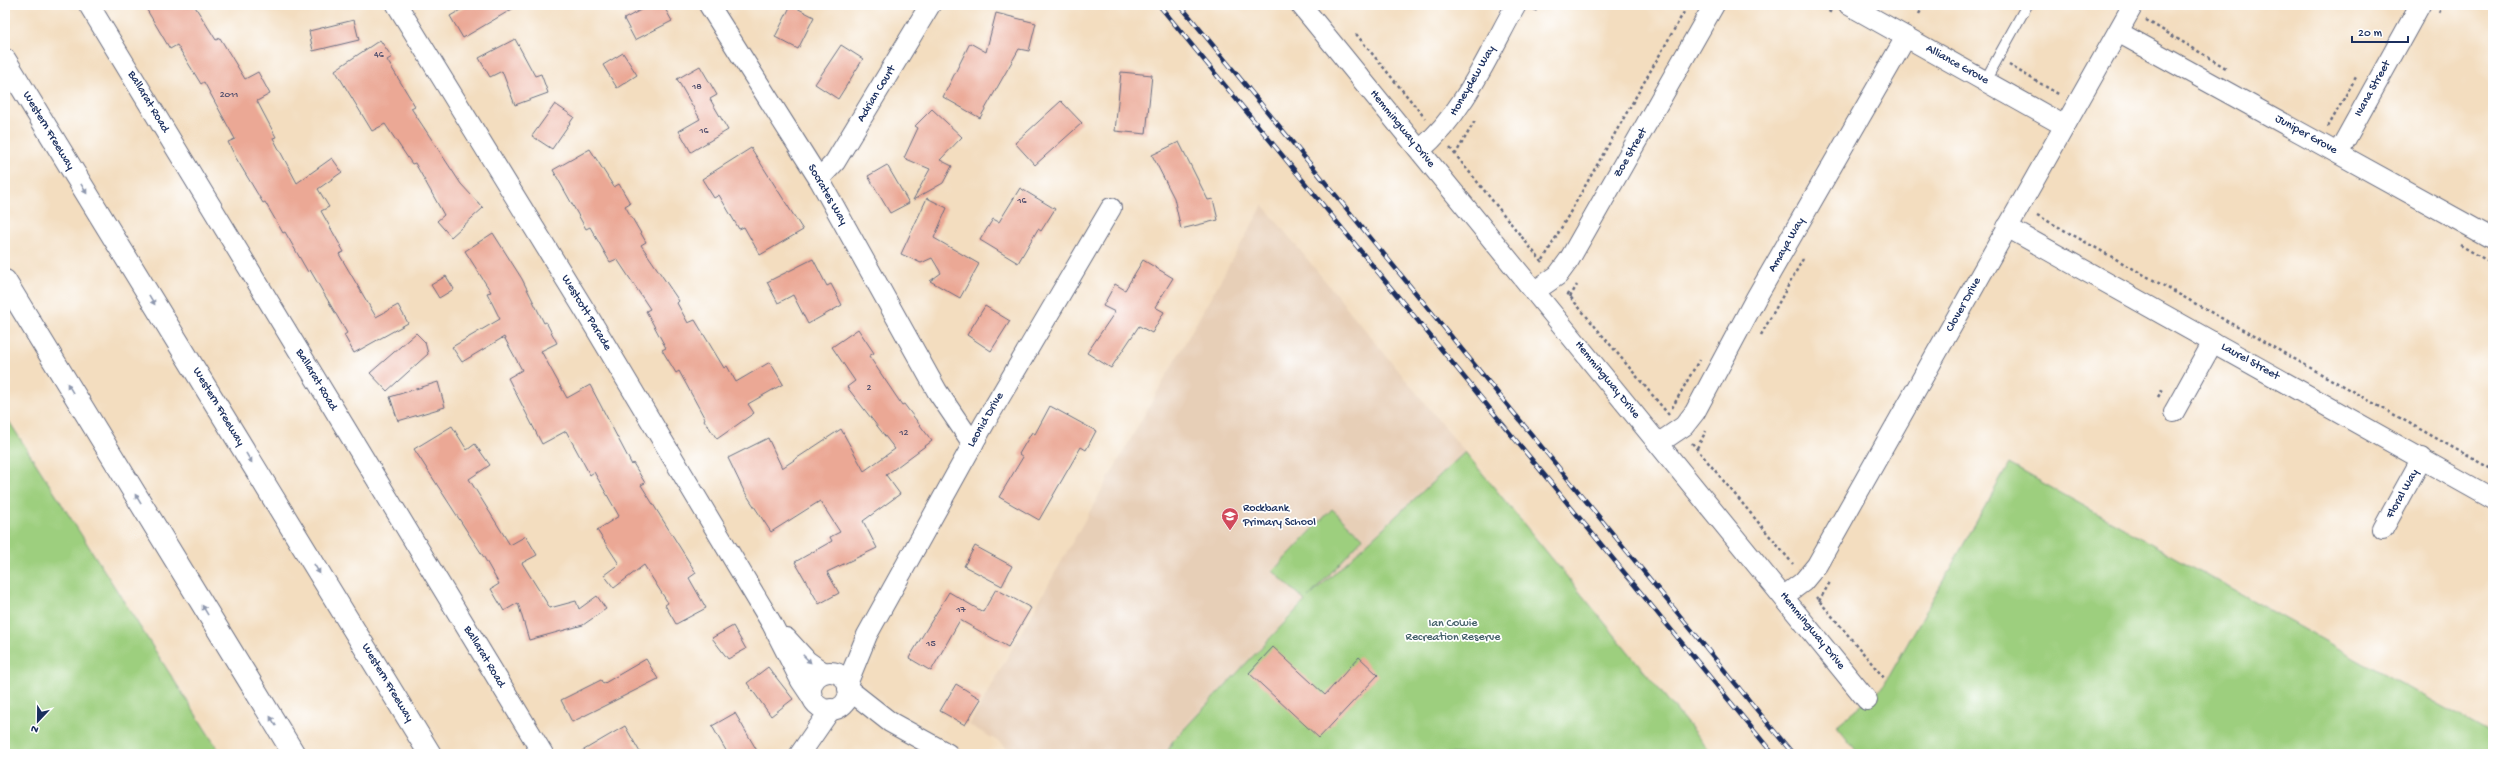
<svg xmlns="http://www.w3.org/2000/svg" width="2498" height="759" font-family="'Gochi Hand',sans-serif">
<rect width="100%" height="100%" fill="#fff"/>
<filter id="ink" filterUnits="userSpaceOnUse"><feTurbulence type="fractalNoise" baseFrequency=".025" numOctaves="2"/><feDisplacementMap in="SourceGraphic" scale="8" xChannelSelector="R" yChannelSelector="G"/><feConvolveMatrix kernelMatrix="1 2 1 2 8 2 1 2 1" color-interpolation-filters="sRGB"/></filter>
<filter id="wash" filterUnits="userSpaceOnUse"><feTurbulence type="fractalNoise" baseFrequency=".012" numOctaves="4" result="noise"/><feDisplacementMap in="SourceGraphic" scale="16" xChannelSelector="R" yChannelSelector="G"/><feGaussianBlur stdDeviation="0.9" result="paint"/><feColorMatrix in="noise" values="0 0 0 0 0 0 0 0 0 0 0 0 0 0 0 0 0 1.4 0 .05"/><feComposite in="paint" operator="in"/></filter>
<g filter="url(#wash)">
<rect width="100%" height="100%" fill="#f3ddbf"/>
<path fill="#e7cfb7" d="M1263,205L1465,452L1296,609L1172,742L1167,754H1011L1003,744L969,725Z"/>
<g fill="#9dcf7e" stroke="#5c7f6e">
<path d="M5,415L214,743L221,754H5Z"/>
<path d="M1465,452L1712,754H1167L1172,742L1305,601L1273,571L1332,509L1363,538L1308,598Z"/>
<path d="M2009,464L2493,735V754H1859L1836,726L1883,687Z"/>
</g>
<g id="blocks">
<g fill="#eba895">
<path d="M144,5H194L216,40L220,38L245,79L258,72L270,94L257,101L276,137L273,138L297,183L332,158L342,172L318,189L329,207L321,211L344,252L339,254L376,317L398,305L408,323L354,353L344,335L347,333L310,270L308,272L285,232L283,233L265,202L263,203L236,158L228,142L235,139L204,82L201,84L177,45L170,49Z"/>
<path d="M469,5H519L463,38L450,16Z"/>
<path d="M650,5H663L672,21L635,40L624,19Z"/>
<path d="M791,5L814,17L798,49L775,37Z"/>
<path d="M996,13L1036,23L1029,51L1019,49L980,118L943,97L970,43L986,52Z"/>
<path d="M354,20L359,40L313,51L309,31Z"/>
<path d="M515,39L535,76L541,74L548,93L515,105L502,71L490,77L479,58Z"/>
<path d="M380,40L392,57L387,60L415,106L411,108L461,184L483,208L451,237L437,221L444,215L415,163L412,164L385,124L372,131L335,70Z"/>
<path d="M841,45L863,59L838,99L815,84Z"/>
<path d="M623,53L637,75L617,88L603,65Z"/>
<path d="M700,66L717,95L710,99L728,130L691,152L679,131L700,119L677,79Z"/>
<path d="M1121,72L1152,75L1146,134L1115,131Z"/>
<path d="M1061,101L1082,123L1035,165L1015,143Z"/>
<path d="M555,104L574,117L552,149L532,136Z"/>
<path d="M932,109L962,137L940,160L952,166L943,183L913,200L930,169L904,158L918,128L915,126Z"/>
<path d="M1179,142L1208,200L1213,199L1218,220L1181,229L1174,198L1152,155Z"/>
<path d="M751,148L803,230L760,255L744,227L739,229L719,195L714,198L702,179Z"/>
<path d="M590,149L614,187L619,184L630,203L625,206L646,242L641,245L679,301L677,303L688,323L695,320L724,368L727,366L736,382L770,362L783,384L748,404L754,413L717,439L704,420L705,419L679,371L676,373L662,350L666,348L646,311L650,309L617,259L610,262L590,227L586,229L553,170Z"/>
<path d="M887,165L909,203L890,213L868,176Z"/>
<path d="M1020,188L1055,209L1041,231L1038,229L1018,263L980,240L993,219L999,222Z"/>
<path d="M927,198L947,208L934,238L979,264L960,298L930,281L941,273L932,258L921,263L901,254Z"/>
<path d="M493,233L522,279L544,323L546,322L557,343L541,351L567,398L590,385L632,465L633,463L645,483L641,485L696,573L689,578L706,608L676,624L665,605L668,603L644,565L614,588L604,575L619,564L597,530L619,516L594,472L590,475L566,431L542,444L508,378L522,370L504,337L462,362L452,347L500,319L487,293L491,292L465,251Z"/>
<path d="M813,259L827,286L831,284L842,305L808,324L793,295L778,303L767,282Z"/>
<path d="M1143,260L1173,278L1155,307L1164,312L1152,333L1139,326L1111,368L1087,353L1115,312L1103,306L1115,284L1125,290Z"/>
<path d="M446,276L454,289L439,298L431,285Z"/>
<path d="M985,306L1010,321L991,351L967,335Z"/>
<path d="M858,329L874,353L869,356L902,405L904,404L932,441L886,475L900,494L863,521L877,548L827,572L839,593L819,604L795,562L832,541L830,537L840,532L820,501L771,532L744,491L728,458L768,438L782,468L841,429L864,471L895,449L847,387L855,381L832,347Z"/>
<path d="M416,333L425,342L428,354L387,391L370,373Z"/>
<path d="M438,382L445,407L398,421L390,397Z"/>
<path d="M1050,406L1096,431L1086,450L1081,447L1039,520L999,497L1023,457L1019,454L1032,432L1035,434Z"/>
<path d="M452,426L467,450L475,444L490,465L469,479L510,545L526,536L537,555L522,563L550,608L576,601L579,609L597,596L606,609L583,625L529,640L518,603L504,611L491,589L499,584L485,559L414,449Z"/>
<path d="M975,546L1012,566L1002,586L964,566Z"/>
<path d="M996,589L1031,608L1008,647L960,620L931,671L909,658L949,592L983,612Z"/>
<path d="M733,626L746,649L728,659L712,638Z"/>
<path d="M1273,647L1325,695L1359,657L1378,675L1319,738L1249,673Z"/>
<path d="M646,659L658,679L572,722L561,700L601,680L603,684Z"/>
<path d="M768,667L793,699L771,716L747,683Z"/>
<path d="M956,684L981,699L965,725L940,711Z"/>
<path d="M735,713L759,754H728L712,726Z"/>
<path d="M625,726L641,754H577Z"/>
</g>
</g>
</g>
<g filter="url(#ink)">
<use href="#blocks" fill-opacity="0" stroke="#676c80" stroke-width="1"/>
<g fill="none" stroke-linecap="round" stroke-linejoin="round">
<g stroke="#676c80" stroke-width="12">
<path id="service" d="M1985,81L2027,5"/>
</g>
<g stroke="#676c80" stroke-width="22">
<g id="minor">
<path d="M89,5L543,754"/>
<path d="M397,5L584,309L772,624L801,681L811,696"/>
<path d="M709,5L819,179L937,391L973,444"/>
<path d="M1301,5L1867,700"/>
<path d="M1849,5L2065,126"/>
<path d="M2118,32L2493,239"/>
<path d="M1420,150C1464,113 1488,55 1516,5"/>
<path d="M2338,153L2420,5"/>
<path d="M819,179L835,162L930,5"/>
<path d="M2007,227L2493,499"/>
<path d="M1535,291L1558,275L1569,260L1714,5"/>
<path d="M2174,412L2213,342"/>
<path d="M1659,443L1684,426L1695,412L1756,298L1906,37"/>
<path d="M2383,529L2422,458"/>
<path d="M1784,596L1803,582L1817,565L2133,5"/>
<path d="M786,638L807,661L824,673"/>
<circle cx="830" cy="691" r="19"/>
<path d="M847,684L867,635L984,424L1111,208"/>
<path d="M848,689L890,722L948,754"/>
<path d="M800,754L831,709"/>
</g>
</g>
<g stroke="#676c80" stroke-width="24">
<g id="trunk">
<path d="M5,60L430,754"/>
<path d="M5,281L294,754"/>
</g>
</g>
<g stroke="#676c80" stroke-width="2.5" stroke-dasharray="3 3" stroke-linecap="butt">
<path d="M1818,5L1832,13"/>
<path d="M1535,11L1539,5"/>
<path d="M2439,13L2443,5"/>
<path d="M1919,14L1924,5"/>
<path d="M2146,20L2226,68"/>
<path d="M1356,34L1425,118"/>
<path d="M2009,65L2060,95"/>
<path d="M2328,127L2356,77"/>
<path d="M1450,148L1542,262"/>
<path d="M1455,155L1476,119"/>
<path d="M2037,215L2493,470"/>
<path d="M2460,245L2493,264"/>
<path d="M1543,260L1688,5"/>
<path d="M1567,293L1669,415"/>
<path d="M1570,297L1577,285"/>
<path d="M1761,335L1803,259"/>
<path d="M2158,397L2164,387"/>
<path d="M1672,408L1699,360"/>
<path d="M1692,443L1793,564"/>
<path d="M1697,448L1706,431"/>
<path d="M1816,597L1885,679"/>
<path d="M1819,601L1830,582"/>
</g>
<use href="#service" stroke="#fff" stroke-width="10"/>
<use href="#minor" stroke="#fff" stroke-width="20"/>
<use href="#trunk" stroke="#fff" stroke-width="22"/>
<g stroke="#1b2f5e" stroke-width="4.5">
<g id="rail">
<path d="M1159,5L1773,754"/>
<path d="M1180,5L1793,754"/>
</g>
</g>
<use href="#rail" stroke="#fff" stroke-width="3" stroke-dasharray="9" stroke-linecap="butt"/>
</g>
<defs><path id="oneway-solid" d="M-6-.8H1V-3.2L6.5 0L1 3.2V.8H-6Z"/></defs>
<g fill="#8d97ae">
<use href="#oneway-solid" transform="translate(84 189) rotate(59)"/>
<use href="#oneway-solid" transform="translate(152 300) rotate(59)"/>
<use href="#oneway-solid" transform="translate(70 388) rotate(-121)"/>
<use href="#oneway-solid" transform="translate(249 458) rotate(59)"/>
<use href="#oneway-solid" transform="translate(138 499) rotate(-121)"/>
<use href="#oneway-solid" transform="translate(317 569) rotate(59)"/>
<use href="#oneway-solid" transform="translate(205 610) rotate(-121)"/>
<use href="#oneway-solid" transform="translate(807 659) rotate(45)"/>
<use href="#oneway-solid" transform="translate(273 721) rotate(-122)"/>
</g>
</g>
<defs>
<g id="school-pin" transform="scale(0.9)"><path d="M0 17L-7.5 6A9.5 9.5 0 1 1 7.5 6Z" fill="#d1495b" stroke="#fff"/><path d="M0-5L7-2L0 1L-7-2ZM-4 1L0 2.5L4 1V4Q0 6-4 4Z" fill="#fff"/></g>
</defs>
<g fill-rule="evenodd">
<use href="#school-pin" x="1230" y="516"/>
</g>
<g text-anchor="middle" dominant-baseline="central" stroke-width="3.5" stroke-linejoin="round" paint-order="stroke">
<g font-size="10" fill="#4f4d6c">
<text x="379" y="55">46</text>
<text x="697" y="87">18</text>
<text x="229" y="95">2011</text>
<text x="704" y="131">16</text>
<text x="1022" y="201">16</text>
<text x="869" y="388">2</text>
<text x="904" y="433">12</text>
<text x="961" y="610">17</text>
<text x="931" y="644">15</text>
</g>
<g font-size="12" fill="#1b2f5e" stroke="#fff">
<text transform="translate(1957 65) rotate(29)">Alliance Grove</text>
<text transform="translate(1473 81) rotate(-60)">Honeydew Way</text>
<text transform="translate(2373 89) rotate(-61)">Ivana Street</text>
<text transform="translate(877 94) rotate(-59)">Adrian Court</text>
<text transform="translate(148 102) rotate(59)">Ballarat Road</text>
<text transform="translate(1402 129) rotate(51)">Hemmingway Drive</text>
<text transform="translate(48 131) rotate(59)">Western Freeway</text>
<text transform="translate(2306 135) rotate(29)">Juniper Grove</text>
<text transform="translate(1631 153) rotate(-60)">Zoe Street</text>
<text transform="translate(827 195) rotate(60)">Socrates Way</text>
<text transform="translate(1787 245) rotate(-60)">Amaya Way</text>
<text transform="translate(1964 305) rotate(-61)">Clover Drive</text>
<text transform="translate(586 313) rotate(59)">Westcott Parade</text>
<text transform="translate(2250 362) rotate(29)">Laurel Street</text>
<text transform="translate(316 380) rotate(59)">Ballarat Road</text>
<text transform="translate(1607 380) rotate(51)">Hemmingway Drive</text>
<text transform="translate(218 407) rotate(59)">Western Freeway</text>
<text transform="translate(986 420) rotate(-60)">Leonid Drive</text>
<text transform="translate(2403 494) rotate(-61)">Floral Way</text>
<text transform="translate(1812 631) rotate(51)">Hemmingway Drive</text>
<text transform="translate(484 657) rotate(59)">Ballarat Road</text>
<text transform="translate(387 683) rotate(59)">Western Freeway</text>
</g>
<g font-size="12" fill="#1b2f5e" stroke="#fff" text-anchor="start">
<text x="1243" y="509">Rockbank<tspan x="1243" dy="14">Primary School</tspan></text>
</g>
<g font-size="12" fill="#425f68" stroke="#fff">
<text x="1453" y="624">Ian Cowie<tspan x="1453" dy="14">Recreation Reserve</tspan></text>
</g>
</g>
<rect width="2498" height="759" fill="none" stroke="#fff" stroke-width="20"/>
<g transform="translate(38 721) rotate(202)" stroke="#ffffff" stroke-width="3" paint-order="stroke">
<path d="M0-3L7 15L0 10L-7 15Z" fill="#1b2f5e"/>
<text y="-6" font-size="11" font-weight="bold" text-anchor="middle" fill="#1b2f5e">N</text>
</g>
<path d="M2352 36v6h56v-6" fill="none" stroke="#1b2f5e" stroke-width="2"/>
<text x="2358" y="36" font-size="12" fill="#1b2f5e" stroke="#ffffff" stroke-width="3" paint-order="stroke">20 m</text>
</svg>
